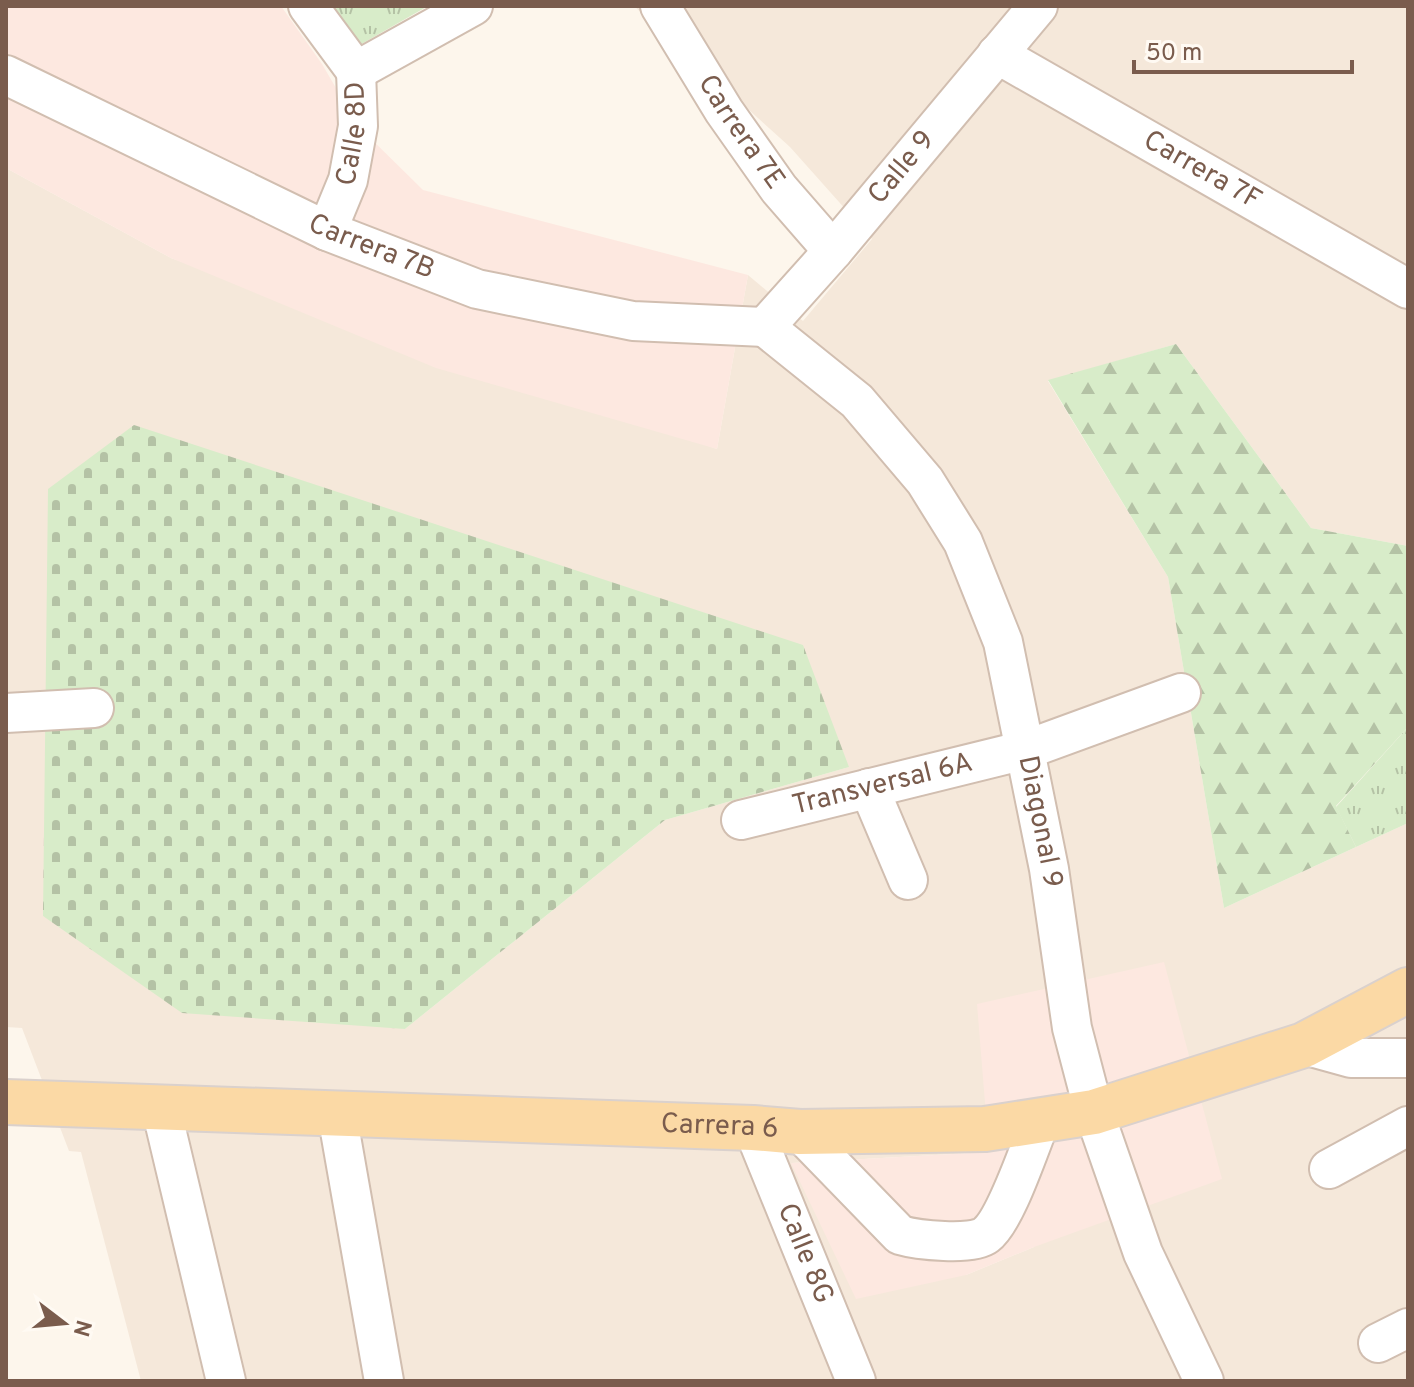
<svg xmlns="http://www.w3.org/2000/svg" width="1414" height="1387" font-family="Overpass,sans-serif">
<defs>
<pattern id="grass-tufts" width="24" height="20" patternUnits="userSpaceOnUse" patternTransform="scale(2)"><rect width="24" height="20" fill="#d8ecc9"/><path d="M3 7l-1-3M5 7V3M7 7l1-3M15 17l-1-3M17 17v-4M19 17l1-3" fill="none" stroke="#b4c2a5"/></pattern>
<pattern id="forest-firs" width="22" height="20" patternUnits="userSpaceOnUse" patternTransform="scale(2)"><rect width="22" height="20" fill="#d8ecc9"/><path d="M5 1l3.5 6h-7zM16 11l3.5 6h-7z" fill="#b4c2a5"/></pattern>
<pattern id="cemetery-stones" width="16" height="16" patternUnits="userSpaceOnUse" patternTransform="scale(2)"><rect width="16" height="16" fill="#d8ecc9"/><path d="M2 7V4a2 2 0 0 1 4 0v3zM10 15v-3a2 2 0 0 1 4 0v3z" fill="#b4c2a5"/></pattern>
</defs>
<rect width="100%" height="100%" fill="#fdf6ec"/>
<path fill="#f5e8da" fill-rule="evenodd" d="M634,6H1408V546L1311,528L1176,344L1048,381L1168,577L1224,908L1408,823V1381H141L81,1152L69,1151L22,1028L6,1027V168L171,258L717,449L748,275L803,321L872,239L790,147ZM849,767L665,820L405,1029L43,916ZM989,1152L1034,1247L966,1275L792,1163Z"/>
<g fill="#fde8e0">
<path d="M6,6H281L322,64L358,126L423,190L748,275L717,449L436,368L171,258L6,168Z"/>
<path d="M1164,962L1222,1179L1034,1247L966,1275L856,1299L791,1163L989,1152L977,1004Z"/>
</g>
<g fill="url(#grass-tufts)">
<path d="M327,6H428L358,46Z"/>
<path d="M1408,727V823L1356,847L1336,807Z"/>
</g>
<path fill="url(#forest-firs)" d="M1176,344L1311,528L1408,546V727L1336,806L1356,847L1224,908L1168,577L1048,380Z"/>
<path fill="url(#cemetery-stones)" d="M134,425L803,645L849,767L665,820L405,1029L182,1013L43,916L48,489Z"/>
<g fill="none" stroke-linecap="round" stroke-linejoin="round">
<g stroke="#d1beb0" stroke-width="42">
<g id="minor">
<path d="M308,6L356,71"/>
<path id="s1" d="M660,6L724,111L779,189L833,251"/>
<path id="s2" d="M997,54L1408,289"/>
<path d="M356,71L473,6"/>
<path id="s3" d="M6,75L327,231L477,289L633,321L765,327"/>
<path id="s4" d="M327,231L348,180L358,126L356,71"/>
<path id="s5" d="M765,327L857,401L925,481L963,542L1003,642L1049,869L1072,1028L1094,1112L1143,1253L1204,1381"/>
<path id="s6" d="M765,327L833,251L1038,6"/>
<path d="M6,713L94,708"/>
<path d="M869,788L908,880"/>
<path id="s7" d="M741,820L1025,750L1181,693"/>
<path d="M1304,1045L1351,1058H1408"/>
<path d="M161,1108L226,1381"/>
<path d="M337,1114L384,1381"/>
<path id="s8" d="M753,1128L856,1381"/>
<path d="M800,1132L900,1235C917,1240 972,1246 986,1235C1006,1220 1029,1148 1040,1122"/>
<path d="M1329,1169L1408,1126"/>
<path d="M1378,1343L1408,1328"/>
</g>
</g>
<g stroke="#dad1cd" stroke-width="48">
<g id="major">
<path id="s9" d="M6,1102L753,1128L800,1132L985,1129L1094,1112L1304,1045L1408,990"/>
</g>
</g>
<use href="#minor" stroke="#fff" stroke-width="38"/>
<use href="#major" stroke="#fbd9a5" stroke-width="44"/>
</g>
<g text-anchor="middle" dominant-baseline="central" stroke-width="6" stroke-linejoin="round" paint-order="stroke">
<g font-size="28" fill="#7a5c4d" stroke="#fffaf3">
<text stroke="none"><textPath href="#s1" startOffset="150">Carrera 7E</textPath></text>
<text stroke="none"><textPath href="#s4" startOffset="102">Calle 8D</textPath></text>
<text stroke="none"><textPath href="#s6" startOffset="210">Calle 9</textPath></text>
<text stroke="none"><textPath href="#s2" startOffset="236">Carrera 7F</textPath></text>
<text stroke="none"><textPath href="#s3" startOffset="404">Carrera 7B</textPath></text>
<text stroke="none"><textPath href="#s7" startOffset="146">Transversal 6A</textPath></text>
<text stroke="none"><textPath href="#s5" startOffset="586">Diagonal 9</textPath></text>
<text stroke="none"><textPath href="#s9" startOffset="714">Carrera 6</textPath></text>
<text stroke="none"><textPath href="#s8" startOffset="136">Calle 8G</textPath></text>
</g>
</g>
<rect width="1414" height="1387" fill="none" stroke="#7a5c4d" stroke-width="16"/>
<g transform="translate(64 1323) rotate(106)" stroke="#fffaf3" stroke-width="6" paint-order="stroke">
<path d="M0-6L14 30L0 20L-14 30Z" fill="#7a5c4d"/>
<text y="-12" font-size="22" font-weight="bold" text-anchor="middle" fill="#7a5c4d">N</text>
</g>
<path d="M1134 60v12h218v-12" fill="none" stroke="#7a5c4d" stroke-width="4"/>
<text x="1146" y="60" font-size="24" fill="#7a5c4d" stroke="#fffaf3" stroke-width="6" paint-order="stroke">50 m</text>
</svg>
